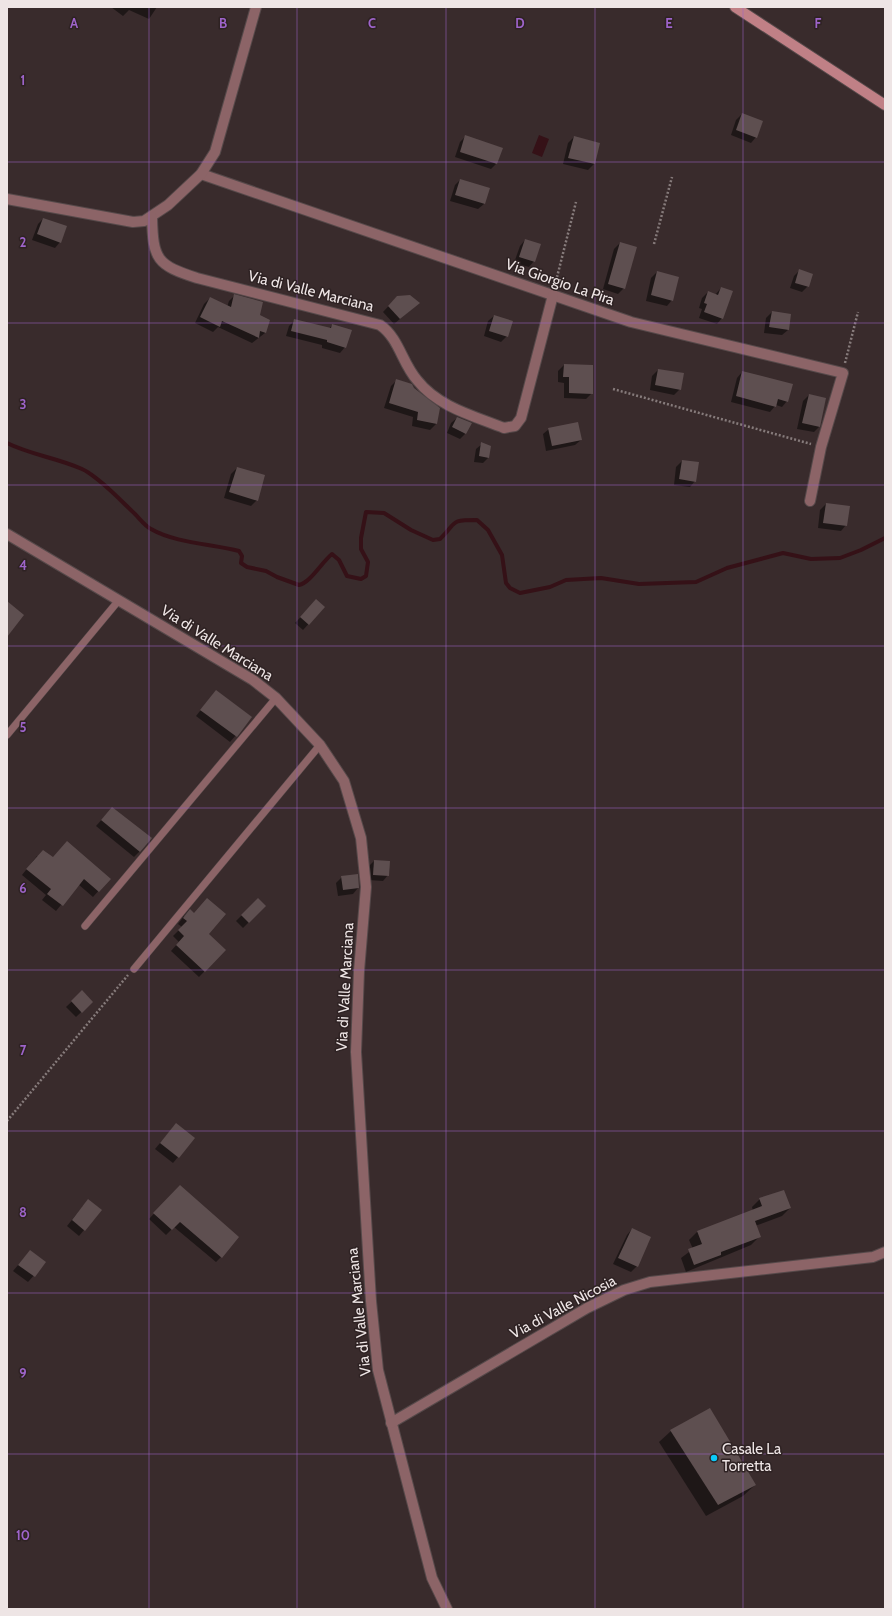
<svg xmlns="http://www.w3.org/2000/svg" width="892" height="1616" font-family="Cabin,sans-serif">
<rect width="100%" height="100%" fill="#392b2c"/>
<path fill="#351117" d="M539,135L549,139L542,157L532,153Z"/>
<g fill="#0007">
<path d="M111,7H157L149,19L129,10L123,16Z"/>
<path d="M742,114L756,137L751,143L731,135L736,120Z"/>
<path d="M465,137L496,164L491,169L455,157L460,142Z"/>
<path d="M574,137L599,143L594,164L588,170L563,164L568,143Z"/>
<path d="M460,180L489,189L484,204L478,209L450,201L455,185Z"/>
<path d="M43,219L60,242L55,248L32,240L38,224Z"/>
<path d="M525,240L534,261L529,267L514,263L520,246Z"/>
<path d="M620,243L624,288L618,294L603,289L614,249Z"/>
<path d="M800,270L808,286L802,292L790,288L794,276Z"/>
<path d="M657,272L672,300L667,306L646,301L651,278Z"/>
<path d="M721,288L722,318L717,324L699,318L702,309L699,308L702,298L708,292L715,295Z"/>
<path d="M235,295L258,316L269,321L265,333L252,343L218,327L213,332L195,323L204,304L210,298L227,307L229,301Z"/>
<path d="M397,297L413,308L394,324L383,312Z"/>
<path d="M772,312L788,330L782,335L764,333L766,318Z"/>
<path d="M494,316L507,336L501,342L484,336L488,321Z"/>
<path d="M295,320L329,329L332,325L345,347L340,353L322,348V345L286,336L289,326Z"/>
<path d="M564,365L592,393L586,399L564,398V383L558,382V371Z"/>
<path d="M658,370L680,389L674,395L650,390L652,376Z"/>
<path d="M742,372L787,401L782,407L776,405L770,412L731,402L737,378Z"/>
<path d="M397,380L413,388L439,409L436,424L430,430L412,426L413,417L384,408L391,386Z"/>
<path d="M809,395L819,427L814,432L797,429L803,401Z"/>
<path d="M457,418L465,434L460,439L447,433L451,423Z"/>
<path d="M549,429L581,440L575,445L546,451L543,434Z"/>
<path d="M482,444L488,458L483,463L474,462L476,449Z"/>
<path d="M682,461L695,481L690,487L674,485L676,467Z"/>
<path d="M237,468L257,500L251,506L224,498L231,474Z"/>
<path d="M826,504L846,525L841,531L818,528L820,510Z"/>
<path d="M311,606L324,607L303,630L295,623Z"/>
<path d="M216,691L251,718L230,742L196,716Z"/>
<path d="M112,808L140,851L134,857L96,826Z"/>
<path d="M37,856L52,859L109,879L93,897L78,884L56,911L42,900L46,895L22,875Z"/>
<path d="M374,861L388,875L383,881L368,880L369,866Z"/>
<path d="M342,877L358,888L353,894L338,896L336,883Z"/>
<path d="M258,899L265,906L243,928L236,921Z"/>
<path d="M184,916L225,950L199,977L171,951L179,942L173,936L182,927L178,924Z"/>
<path d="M82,992L92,1002L76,1017L66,1007Z"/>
<path d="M176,1124L178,1157L173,1163L155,1149Z"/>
<path d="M174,1192L221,1257L216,1262L174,1227L166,1235L149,1219Z"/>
<path d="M760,1199L790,1208L782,1216L755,1226L759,1237L751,1245L686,1272L681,1258L693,1249L689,1240L697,1232L753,1211L752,1207Z"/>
<path d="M83,1206L84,1230L79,1236L67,1226Z"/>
<path d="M632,1229L637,1266L631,1272L613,1264L627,1235Z"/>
<path d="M30,1251L45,1263L28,1282L13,1271Z"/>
<path d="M671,1431L755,1485L743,1496L706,1516L659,1442Z"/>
</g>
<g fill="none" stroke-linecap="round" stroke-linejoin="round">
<path stroke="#351117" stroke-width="4" d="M7,443C31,455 58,458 82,469C99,477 121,501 135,514C140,519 145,526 151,529C175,543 212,544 239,551L242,556L241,563L247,567L266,571L277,577L299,585C310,583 322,562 332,554L339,560L347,576L361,579L366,576L368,562L361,549V538L366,512L384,513L411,530L433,540L440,539C458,522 448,520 477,520L488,530L502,555L506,583L510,588L520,593L550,587L566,580L601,578L639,584L696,582L727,568L783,553L811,559L840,558L861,550L885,538"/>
</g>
<g fill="#5e4f50">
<path d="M742,113L763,121L757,138L736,130Z"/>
<path d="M465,135L503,148L497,164L460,152Z"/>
<path d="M574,136L600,143L595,164L568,158Z"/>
<path d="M460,179L490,188L485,204L455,195Z"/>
<path d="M43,218L67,226L61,243L37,234Z"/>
<path d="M525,239L541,244L535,262L519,257Z"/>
<path d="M620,242L637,247L625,289L608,284Z"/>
<path d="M799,269L813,274L809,287L795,283Z"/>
<path d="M657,271L679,277L673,301L651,295Z"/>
<path d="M721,287L733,291L723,319L704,312L707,304L704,303L708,291L718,295Z"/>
<path d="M234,294L263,302L260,315L270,320L266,333L260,331L259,338L222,321L220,327L200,317L210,297L231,307Z"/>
<path d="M410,295L420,303L400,319L388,306L397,296Z"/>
<path d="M772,311L791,314L789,330L769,327Z"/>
<path d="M494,315L513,321L508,337L489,331Z"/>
<path d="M294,319L331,328L332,324L352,330L346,348L327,342V340L291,331Z"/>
<path d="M564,364L593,365V394L569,393V377H563Z"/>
<path d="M658,369L684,373L681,390L655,385Z"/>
<path d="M742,371L793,384L788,402L778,399L776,407L736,396Z"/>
<path d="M396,379L412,384L414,388L440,408L437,424L417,420L418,412L389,403Z"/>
<path d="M809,394L826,398L820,427L802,423Z"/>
<path d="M457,417L472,423L466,434L452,427Z"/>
<path d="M578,422L582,440L552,446L548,428Z"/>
<path d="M481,442L491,446L489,458L479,456Z"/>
<path d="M682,460L699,462L696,482L679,479Z"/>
<path d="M237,467L265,475L258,501L229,492Z"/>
<path d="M826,503L850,506L847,526L823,523Z"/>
<path d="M316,599L325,607L309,625L300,617Z"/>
<path d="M7,601L24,615L7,637Z"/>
<path d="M216,690L252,717L237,737L200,710Z"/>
<path d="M112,807L152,838L140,852L101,820Z"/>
<path d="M67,841L111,879L99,892L84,879L63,906L47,894L51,889L26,869L43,850L53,857Z"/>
<path d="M374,860L390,861L389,876L373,875Z"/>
<path d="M358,874L359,888L343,890L341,876Z"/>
<path d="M207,898L226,914L209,934L226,950L205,972L176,945L184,936L178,930L187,921L183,918L190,909L194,913Z"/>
<path d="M258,898L266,906L249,923L241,915Z"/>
<path d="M82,990L93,1002L82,1013L71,1001Z"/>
<path d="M176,1123L195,1138L179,1158L160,1143Z"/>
<path d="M180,1185L239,1237L222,1258L180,1222L172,1230L153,1213Z"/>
<path d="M784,1190L791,1208L755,1221L761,1237L721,1252V1255L694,1265L688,1249L702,1244L697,1231L762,1206L759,1198Z"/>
<path d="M88,1199L102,1210L85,1231L72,1220Z"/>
<path d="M632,1228L651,1237L638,1267L618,1258Z"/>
<path d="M30,1250L46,1262L35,1277L18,1265Z"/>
<path d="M710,1408L756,1485L718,1505L670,1430Z"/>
</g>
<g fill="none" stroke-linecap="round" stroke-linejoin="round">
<g stroke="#56494a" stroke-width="8">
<g id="lane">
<path d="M7,735L119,600"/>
<path d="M85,926L276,698"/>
<path d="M134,969L320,745"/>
</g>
</g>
<g stroke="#56494a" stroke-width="12">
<g id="street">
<path d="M201,174L631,322L843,373L821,447L810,501"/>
<path d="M7,199L133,222L144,221L168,205L201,174L215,152L256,7"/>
<path d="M152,217C153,260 157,265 197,278L380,325C399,338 402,363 417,380C438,407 474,416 504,428L515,426L521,418L553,295"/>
<path d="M7,534L253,680L276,698L320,745L344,781L361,838L366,887L359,971L356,1052L371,1301L378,1370L432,1578L447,1609"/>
<path d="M391,1423L587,1308L624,1290L650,1282L873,1257L885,1252"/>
</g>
</g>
<g stroke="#56494a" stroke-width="12">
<path id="secondary" d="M735,7L885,105"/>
</g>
<g stroke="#867b7b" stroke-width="2.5" stroke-dasharray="2 2" stroke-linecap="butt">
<path d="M654,244L672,177"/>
<path d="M555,285L576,202"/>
<path d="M845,363L858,312"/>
<path d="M613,389L811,444"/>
<path d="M7,1121L128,975"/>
</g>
<use href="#lane" stroke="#8c6467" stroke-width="7"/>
<use href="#street" stroke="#8c6467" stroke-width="10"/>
<use href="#secondary" stroke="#c08086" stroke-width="10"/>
</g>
<path fill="none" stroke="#9e64ca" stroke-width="1" stroke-opacity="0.55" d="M149,7V1609M297,7V1609M446,7V1609M595,7V1609M743,7V1609M7,162H885M7,323H885M7,485H885M7,646H885M7,808H885M7,970H885M7,1131H885M7,1293H885M7,1454H885"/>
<circle fill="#0bcafa" stroke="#2e2223" stroke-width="1.5" cx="714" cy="1458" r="4"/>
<g text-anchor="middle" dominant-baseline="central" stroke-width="3" stroke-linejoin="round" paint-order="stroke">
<g font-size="15" fill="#eee5e5" stroke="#2e2223">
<text transform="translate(560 282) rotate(19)">Via Giorgio La Pira</text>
<text transform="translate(311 291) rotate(14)">Via di Valle Marciana</text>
<text transform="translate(217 643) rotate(32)">Via di Valle Marciana</text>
<text transform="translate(345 987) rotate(-87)">Via di Valle Marciana</text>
<text transform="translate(563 1307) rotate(-28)">Via di Valle Nicosia</text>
<text transform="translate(359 1312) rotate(-96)">Via di Valle Marciana</text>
</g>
<g font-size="15" fill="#eee5e5" stroke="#2e2223" text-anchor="start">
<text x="722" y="1449">Casale La<tspan x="722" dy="17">Torretta</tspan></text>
</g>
</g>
<g font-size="13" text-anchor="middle" font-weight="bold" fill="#9e64ca" stroke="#2e2223" stroke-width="3" stroke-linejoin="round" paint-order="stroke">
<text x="74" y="28">A</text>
<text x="223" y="28">B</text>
<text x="372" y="28">C</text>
<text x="520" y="28">D</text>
<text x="669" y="28">E</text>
<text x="818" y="28">F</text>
<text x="23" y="85">1</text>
<text x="23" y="247">2</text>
<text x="23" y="409">3</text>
<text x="23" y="570">4</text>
<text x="23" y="732">5</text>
<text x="23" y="893">6</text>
<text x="23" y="1055">7</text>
<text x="23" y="1217">8</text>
<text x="23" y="1378">9</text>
<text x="23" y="1540">10</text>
</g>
<rect width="892" height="1616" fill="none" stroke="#eee5e5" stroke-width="16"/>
</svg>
